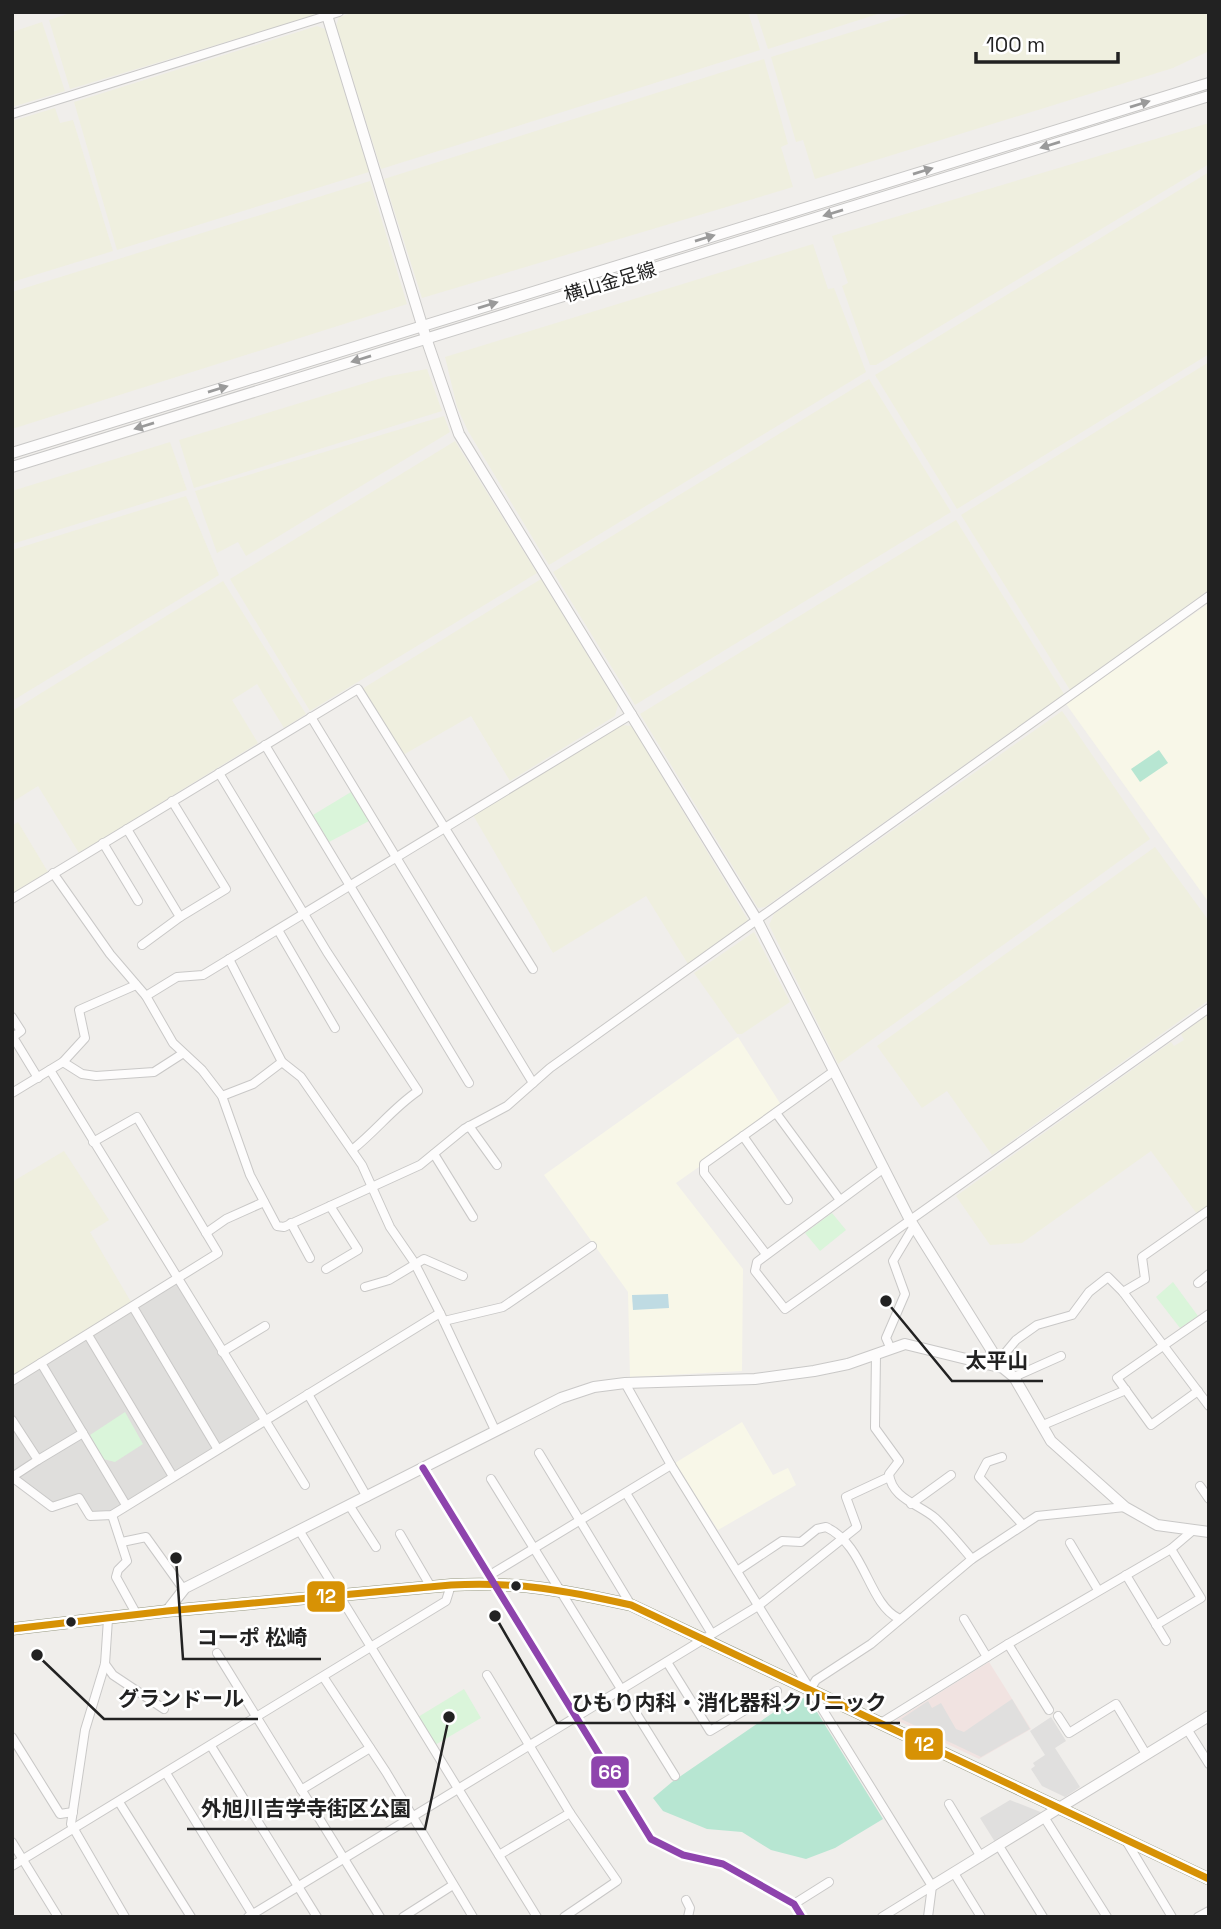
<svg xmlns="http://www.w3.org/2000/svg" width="1221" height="1929" font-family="'Space Grotesk','Noto Sans JP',sans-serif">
<rect width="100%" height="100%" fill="#f0eeeb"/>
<path fill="#dfdedc" d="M177,1280L264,1420L112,1515L90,1516L79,1498L52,1507L12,1477V1381Z"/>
<path fill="#f1e3e1" d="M989,1662L1031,1729L979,1759L896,1720Z"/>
<g fill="#f8f7e8">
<path d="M1209,603V899L1207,900L1066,704Z"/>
<path d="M738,1037L783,1108L676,1183L743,1269L742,1371L630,1377L628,1292L544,1175Z"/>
<path d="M742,1422L773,1475L788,1468L796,1485L718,1530L675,1463Z"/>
</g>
<g fill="#efefdf">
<path d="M74,12H316L313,16L70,89L49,20Z"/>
<path d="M355,12H748L760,50L381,169L336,26L339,17Z"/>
<path d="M756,12H884L768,49Z"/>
<path d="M916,12H1209V51L1173,68L815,179L803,140L796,142L771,57Z"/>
<path d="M42,22L65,91L12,107V32Z"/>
<path d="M317,26L325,29L369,172L117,250L74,102Z"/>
<path d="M764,59L788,144L781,147L793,187L422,298L384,179Z"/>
<path d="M55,108L60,123L73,120L113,251L12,282V121Z"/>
<path d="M1209,123V164L876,365H870L842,286L848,283L832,236Z"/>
<path d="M1209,172V354L957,509L875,375Z"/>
<path d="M370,181L407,304L12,429V292Z"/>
<path d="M813,244L828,289L834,288L866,372L549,565L468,431L457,407L445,357Z"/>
<path d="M1209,362V590L1070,690L961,515Z"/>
<path d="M427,369L442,411L194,488L179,440L385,377Z"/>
<path d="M869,379L951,512L635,705L553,572Z"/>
<path d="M444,416L450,432L246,556L238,542L217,553L195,491Z"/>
<path d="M455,441L537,573L310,711L230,579Z"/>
<path d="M170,442L187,490L12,544V491Z"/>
<path d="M186,496L219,575L12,701V550Z"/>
<path d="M956,520L1064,694L765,907L758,908L640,714Z"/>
<path d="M541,579L618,705L615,716L510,781L471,716L403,755L362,689Z"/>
<path d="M223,581L306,714L284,728L257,684L232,700L258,743L79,853L38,786L14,801L12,798V711Z"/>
<path d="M1062,711L1150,839L838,1064L769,925L774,914Z"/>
<path d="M622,725L632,726L748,920L688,964L646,896L553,953L473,815Z"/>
<path d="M18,822L48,872L12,893V826Z"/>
<path d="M1155,847L1209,921V1000L992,1155L947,1091L922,1108L877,1046Z"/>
<path d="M754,932L790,1002L742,1034H737L694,973Z"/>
<path d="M1209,1014V1206L1197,1214L1151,1151L1022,1243L990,1245L956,1196L1171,1042L1174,1046L1184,1040L1181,1034Z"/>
<path d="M64,1151L109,1220L90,1232L131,1302L12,1376V1182Z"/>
</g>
<g fill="#daf5da">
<path d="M351,792L369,821L329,842L313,815Z"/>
<path d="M832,1213L846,1230L820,1251L805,1233Z"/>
<path d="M1173,1282L1198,1316L1180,1328L1156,1297Z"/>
<path d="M125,1412L143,1444L115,1462L103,1459L90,1435Z"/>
<path d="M464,1689L481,1718L435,1745L418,1717Z"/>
</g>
<g fill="#b7e6d2">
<path d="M1159,750L1168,763L1140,782L1131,769Z"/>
<path d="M796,1697L809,1699L883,1819L835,1848L806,1859L771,1850L742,1832L707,1829L663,1811L653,1798L672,1782Z"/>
</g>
<g fill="#e0dfde">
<path d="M1012,1699L1030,1729L981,1757L901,1719L928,1701L932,1708L941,1703L956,1729L964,1732Z"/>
<path d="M1051,1717L1066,1741L1055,1748L1080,1787L1065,1797L1042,1786L1031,1769L1035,1766L1033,1763L1045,1755L1030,1731Z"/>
<path d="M1010,1800L1043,1813L995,1842L980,1818Z"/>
</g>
<path fill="#bfdbe3" d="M668,1294L669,1308L633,1310L632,1295Z"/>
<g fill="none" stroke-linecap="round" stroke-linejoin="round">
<g stroke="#c9c8c7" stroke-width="10">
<g id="minor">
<path d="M12,114L339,12"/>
<path d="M311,717L533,1083"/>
<path d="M265,745L469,1083"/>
<path d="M219,773L327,952L418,1091C393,1108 377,1130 352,1150"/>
<path d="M127,829L180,917L226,889L172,801"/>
<path d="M103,843L138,901"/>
<path d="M53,873L110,954L146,996L173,1043L202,1070L222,1096L250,1175L277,1226L284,1227L420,1165L464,1129L507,1106L550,1068L1209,596"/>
<path d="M12,899L358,689L533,969"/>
<path d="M278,930L335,1028"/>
<path d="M142,945L180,917"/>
<path d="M229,959L282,1062L301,1077L362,1165L390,1227L414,1262L440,1313L495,1430"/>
<path d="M146,996L177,977L203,975L632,714"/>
<path d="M12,1017L21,1031L13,1037L38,1078"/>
<path d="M63,1062L85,1038L79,1010L136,985"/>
<path d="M50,1070L305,1485"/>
<path d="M12,1093L63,1062L82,1074L96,1076L154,1072L182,1054"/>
<path d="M222,1096L253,1084L282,1062"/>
<path d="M776,1113L840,1200"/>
<path d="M469,1126L497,1165"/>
<path d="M743,1136L788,1200"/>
<path d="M434,1154L473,1217"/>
<path d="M884,1168L757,1262L755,1271L785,1309L1209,1008"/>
<path d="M291,1223L310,1258"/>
<path d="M206,1233L226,1219L264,1202"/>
<path d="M766,1254L704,1173V1164L834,1071"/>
<path d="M326,1269L358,1250L330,1206"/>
<path d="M1198,1283L1209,1274"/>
<path d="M365,1287L389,1280L424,1259L463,1276"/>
<path d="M1123,1292L1145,1279L1142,1257L1209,1210"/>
<path d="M133,1307L217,1448"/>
<path d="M444,1321L503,1307L592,1246"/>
<path d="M88,1335L172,1475"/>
<path d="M890,1347L886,1338L905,1294L893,1261L914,1226"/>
<path d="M222,1352L265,1326"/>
<path d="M876,1354L875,1428L899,1461L889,1474C892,1499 919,1504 935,1518C949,1531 960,1545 972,1559"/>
<path d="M41,1363L126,1505"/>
<path d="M996,1364L1016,1340L1037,1325L1072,1315L1089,1292L1108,1277L1123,1292L1209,1406"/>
<path d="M1014,1377L1061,1356"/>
<path d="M12,1381L218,1253L137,1117L93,1142"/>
<path d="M625,1383L671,1465L932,1886L928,1917"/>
<path d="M1198,1391L1151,1425L1117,1378L1209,1314"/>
<path d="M308,1394L367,1497"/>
<path d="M12,1420L38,1460L12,1477"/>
<path d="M1043,1425L1126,1390"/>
<path d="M539,1453L631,1605"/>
<path d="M1002,1457L987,1462L979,1477L1023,1525"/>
<path d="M38,1460L83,1433"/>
<path d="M423,1468L651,1839L683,1855L723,1864L794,1904L802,1917"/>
<path d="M12,1477L52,1507L79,1498L90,1516L112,1515L440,1313"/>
<path d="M491,1479L675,1776"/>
<path d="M1200,1486L1209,1499"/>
<path d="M626,1493L712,1634"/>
<path d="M911,1504L951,1475"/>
<path d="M349,1505L376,1547"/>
<path d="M112,1515L127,1561L118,1570L116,1577L137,1615"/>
<path d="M299,1530L537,1917"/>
<path d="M400,1534L431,1587"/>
<path d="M122,1542L146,1537L184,1590"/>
<path d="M1070,1543L1098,1590"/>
<path d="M737,1571L782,1541L801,1542L817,1529L826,1527C865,1545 868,1603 898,1618"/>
<path d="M490,1575L671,1465"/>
<path d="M1126,1575L1166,1641"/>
<path d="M108,1619L105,1664L85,1730L71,1824L125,1917"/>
<path d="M964,1619L987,1657"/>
<path d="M1156,1625L1201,1598L1171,1549"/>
<path d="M1008,1644L1049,1710"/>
<path d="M217,1653L380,1917"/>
<path d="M667,1662L710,1731L777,1691"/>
<path d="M105,1664L113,1675L164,1709"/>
<path d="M487,1675L570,1813L617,1881L564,1917"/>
<path d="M324,1678L386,1772L473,1917"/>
<path d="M811,1688L816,1680L871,1644L972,1559L1037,1516L1125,1507"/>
<path d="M1058,1716L1069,1733L1116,1704L1146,1754"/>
<path d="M881,1723L1008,1644L1171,1549L1191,1532"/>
<path d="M1187,1729L1209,1764"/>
<path d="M12,1737L60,1814L73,1812"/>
<path d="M211,1746L317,1917"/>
<path d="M166,1773L254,1917"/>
<path d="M301,1790L370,1748"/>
<path d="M119,1802L191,1917"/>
<path d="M949,1804L981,1857"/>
<path d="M1044,1817L1107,1917"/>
<path d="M1125,1839L1172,1917"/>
<path d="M12,1842L58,1917"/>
<path d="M999,1846L1043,1917"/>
<path d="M499,1855L570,1813"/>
<path d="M12,1866L446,1601L451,1585"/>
<path d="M954,1873L981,1917"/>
<path d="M686,1900L690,1908L688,1917"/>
<path d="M794,1904L829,1882"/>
<path d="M248,1917L758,1606L857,1527L846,1497L889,1477"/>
<path d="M403,1917L453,1885"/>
<path d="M882,1917L932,1886"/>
<path d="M1198,1917L1209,1911"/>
</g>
</g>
<g stroke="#c9c8c7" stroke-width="12">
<g id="tertiary">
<path d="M326,12L426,338L459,434L757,920L910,1220L992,1351L996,1364"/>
<path d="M12,453L1209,83"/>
<path d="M12,467L1209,96"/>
<path d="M167,1611L185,1588L561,1398L594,1387L625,1383L755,1379L814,1371L848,1364L905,1344L1003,1368L1014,1377L1051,1441L1125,1507L1157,1525L1209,1532"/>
<path d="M932,1886L1209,1716"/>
</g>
</g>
<g stroke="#999a82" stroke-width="13">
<path id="secondary" d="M12,1629L167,1611L451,1585C516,1581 568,1591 631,1605L1209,1879"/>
</g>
<use href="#minor" stroke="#fdfcfc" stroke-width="8"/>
<use href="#tertiary" stroke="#fdfcfc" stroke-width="10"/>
<use href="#secondary" stroke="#f4f4ed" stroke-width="10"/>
<g stroke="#fff" stroke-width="12">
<path id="bus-1" d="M12,1629L167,1611L451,1585C516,1581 568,1591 631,1605L1209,1879"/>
</g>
<g stroke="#fff" stroke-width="12">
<path id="bus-2" d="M423,1468L651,1839L683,1855L723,1864L794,1904L802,1917"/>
</g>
<use href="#bus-1" stroke="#d79205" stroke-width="7"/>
<use href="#bus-2" stroke="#8e44ad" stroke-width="7"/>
</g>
<defs><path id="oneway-solid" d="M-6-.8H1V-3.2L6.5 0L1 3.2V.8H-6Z" transform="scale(1.75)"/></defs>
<g fill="#9a9a9a">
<use href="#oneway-solid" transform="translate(1140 104) rotate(-17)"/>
<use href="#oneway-solid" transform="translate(1050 145) rotate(163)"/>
<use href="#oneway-solid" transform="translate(923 171) rotate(-17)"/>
<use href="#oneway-solid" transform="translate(833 213) rotate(163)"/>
<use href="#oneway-solid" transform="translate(705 238) rotate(-17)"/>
<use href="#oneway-solid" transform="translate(488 305) rotate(-17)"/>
<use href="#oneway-solid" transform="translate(361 359) rotate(163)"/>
<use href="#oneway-solid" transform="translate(218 389) rotate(-17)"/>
<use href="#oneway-solid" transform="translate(144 426) rotate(163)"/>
</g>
<g fill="#222" stroke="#fff" stroke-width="2.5">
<circle cx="516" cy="1586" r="6"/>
<circle cx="71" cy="1622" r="6"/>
</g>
<g text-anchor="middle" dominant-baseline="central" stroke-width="5" stroke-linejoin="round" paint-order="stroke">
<g font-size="19" fill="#222" stroke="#fff">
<text transform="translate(610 282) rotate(-17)">横山金足線</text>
</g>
</g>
<path fill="none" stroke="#222" stroke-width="2.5" d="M886 1301L952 1381H1043M176 1558L183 1659H321M37 1655L104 1719H258M495 1616L557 1723H900M449 1717L425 1829H187"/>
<g fill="#222" stroke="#fff" stroke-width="2.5">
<circle cx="886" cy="1301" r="7"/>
<circle cx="176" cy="1558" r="7"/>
<circle cx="37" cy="1655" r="7"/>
<circle cx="495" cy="1616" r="7"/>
<circle cx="449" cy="1717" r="7"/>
</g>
<g font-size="21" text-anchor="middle" font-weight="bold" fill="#222" stroke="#fff" stroke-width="5" stroke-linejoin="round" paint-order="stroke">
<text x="997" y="1368">太平山</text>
<text x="252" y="1645">コーポ 松崎</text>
<text x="181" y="1706">グランドール</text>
<text x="729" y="1710">ひもり内科・消化器科クリニック</text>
<text x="306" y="1816">外旭川吉学寺街区公園</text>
</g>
<g stroke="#fff" stroke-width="2.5">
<rect x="306" y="1580" width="40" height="33" rx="7" fill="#d79205"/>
<rect x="904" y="1727" width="40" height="34" rx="7" fill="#d79205"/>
<rect x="590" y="1755" width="40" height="34" rx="7" fill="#8e44ad"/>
</g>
<g font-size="19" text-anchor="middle" font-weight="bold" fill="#fff">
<text x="326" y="1603">12</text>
<text x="924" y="1751">12</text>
<text x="610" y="1779">66</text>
</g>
<rect width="1221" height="1929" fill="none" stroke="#222222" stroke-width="28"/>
<path d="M976 52v10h142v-10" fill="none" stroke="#222222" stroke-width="3.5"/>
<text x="986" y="52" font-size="21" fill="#222222" stroke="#ffffff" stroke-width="5" paint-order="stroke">100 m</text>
</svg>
